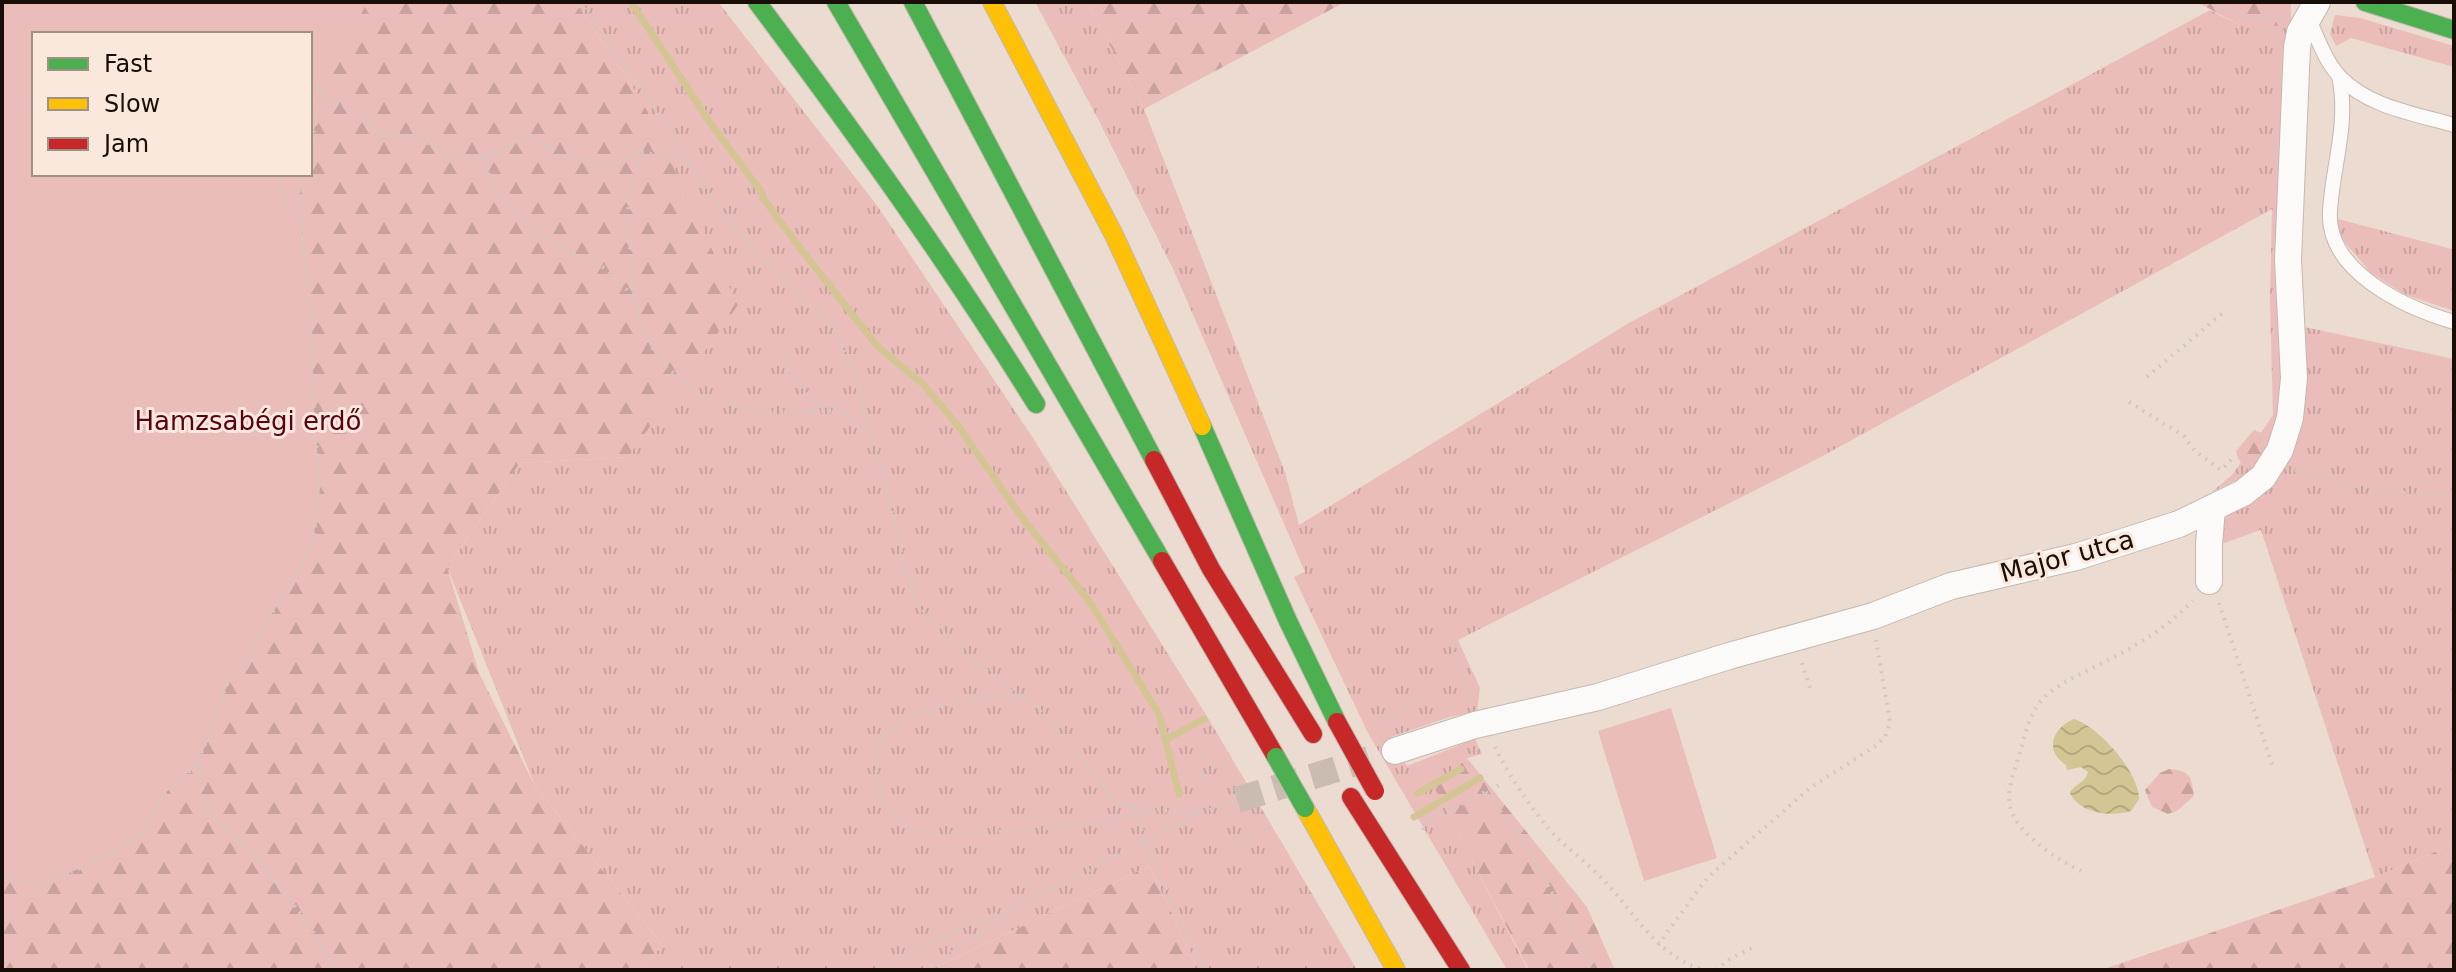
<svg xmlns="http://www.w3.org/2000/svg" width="2456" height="972" font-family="'DejaVu Sans',sans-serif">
<defs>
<pattern id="grass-tufts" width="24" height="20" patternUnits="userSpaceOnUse" patternTransform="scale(2)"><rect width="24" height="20" fill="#ebbdba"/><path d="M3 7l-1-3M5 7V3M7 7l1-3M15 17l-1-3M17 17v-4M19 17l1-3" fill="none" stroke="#c9a19e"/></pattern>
<pattern id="forest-firs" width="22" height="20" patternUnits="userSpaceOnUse" patternTransform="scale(2)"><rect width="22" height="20" fill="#ebbdba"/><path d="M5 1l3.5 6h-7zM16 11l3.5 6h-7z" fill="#c9a19e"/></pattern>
<pattern id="water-waves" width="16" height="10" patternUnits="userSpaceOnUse" patternTransform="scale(2)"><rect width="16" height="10" fill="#d4c594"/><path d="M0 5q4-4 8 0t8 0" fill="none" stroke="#b5a87e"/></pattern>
</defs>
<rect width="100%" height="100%" fill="#ebdbd0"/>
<g fill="url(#grass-tufts)">
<path d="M575,2H718L876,204L1031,435L1208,718L1357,970H1199L1149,866L930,970H636L663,946L535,786L447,567L520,463L628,457L643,102Z"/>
<path d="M1035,2H1087L1144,109L1285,472L1299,525L1629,323L2210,10L2241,26H2291L2285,344L2278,436L2252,473L2212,492L2233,474L2273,415L2270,301L2272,209L1819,458L1458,640L1480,688L1477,711L1450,717L1391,737L1407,766L1475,739L1482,754L1467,758L1435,788L1528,970H1507L1368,733L1294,577L1305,572L1174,271L1098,119Z"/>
<path d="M2335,15L2360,18L2454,46V67L2351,38L2336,46L2330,34Z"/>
<path d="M2338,219L2452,249L2454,247V311L2406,295L2371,273L2346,244L2338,231Z"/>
<path d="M2300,326L2454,359V844L2375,877L2261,530L2224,543L2217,538C2225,508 2239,506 2263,492Z"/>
</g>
<g fill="url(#forest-firs)" fill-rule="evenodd">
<path d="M2,2H575L643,102L738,305L628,457L520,463L447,567L479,673L535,786L663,946L636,970H2ZM34,34H310V174H34Z"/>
<path d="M1087,2H1345L1144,109Z"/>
<path d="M2197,2H2291V26H2241Z"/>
<path d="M2254,430L2272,437L2269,447L2249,470L2238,459L2236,451Z"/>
<path d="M1467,758L1587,907L1615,970H1529L1434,787Z"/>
<path d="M2169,769C2190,771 2191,775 2194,796L2177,811L2168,814L2152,807L2145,790L2160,773Z"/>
<path d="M2454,844V970H2101L2375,877Z"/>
<path d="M1149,866L1199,970H930Z"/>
</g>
<g fill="#ebbdba">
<path d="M2,2H367L324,90L310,148V34H34V174H304L298,199L311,314L314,413L320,488L313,543L285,595L264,624L257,646L228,682L197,765L163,795L144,833L81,868L36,885L13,878L2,880Z"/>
<path d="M1671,708L1717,858L1644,881L1598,731Z"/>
</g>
<path fill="url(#water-waves)" d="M2074,719C2099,727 2139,772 2139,799L2131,811C2111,817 2080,814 2070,793C2075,783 2085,784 2088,772L2081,767L2067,770L2066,765C2044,751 2052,728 2074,719Z"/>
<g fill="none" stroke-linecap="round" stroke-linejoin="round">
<g stroke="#d4c594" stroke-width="7">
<path d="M631,2L709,121L762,193L763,198L797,244L877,346L923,384L959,427L1023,519L1090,602L1159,714L1179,794"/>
<path d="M1167,739L1204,719"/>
<path d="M1418,793L1461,769"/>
<path d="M1414,817L1480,778"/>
</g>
<path stroke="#cbbcb2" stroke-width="26" stroke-dasharray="26 13" stroke-linecap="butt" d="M1237,800L1369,759"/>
<g stroke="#c4b8af" stroke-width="16">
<g id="lane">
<path d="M2308,17C2317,37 2325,61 2340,77C2368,107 2416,114 2454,125"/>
<path d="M2339,76C2349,124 2333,163 2330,211C2326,272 2406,308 2454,322"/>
</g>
</g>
<g stroke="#c4b8af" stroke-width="28">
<g id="street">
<path d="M2209,581V544L2212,508"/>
<path d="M1395,751L1475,725L1598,697L1729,656L1873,616L1951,586L2076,557L2179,524L2243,493L2263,477L2280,450L2290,418L2294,378L2288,260L2297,47L2300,32L2317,2"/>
</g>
</g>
<g stroke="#c4b8af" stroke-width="20">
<g id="fast">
<path d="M757,2C855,133 950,265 1036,404"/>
<path d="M836,2L1162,561"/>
<path d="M913,2L1154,460"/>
<path d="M2365,2L2454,30"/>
<path d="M1202,426L1288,621L1337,722"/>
</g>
</g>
<g stroke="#c4b8af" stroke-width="20">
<g id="slow">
<path d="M992,2L1114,235L1202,426"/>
<path d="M1305,808L1396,970"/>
</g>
</g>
<g stroke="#c4b8af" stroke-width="20">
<g id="jam">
<path d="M1154,460L1211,569L1313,734"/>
<path d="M1162,561L1276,757"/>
<path d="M1351,797L1461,970"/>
</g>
</g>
<g stroke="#cfcac7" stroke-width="4" stroke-dasharray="2 6" stroke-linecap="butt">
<path d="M579,2L593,19L664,122L724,215L767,263L829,323L840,339L853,372L881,463L906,574L916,600L931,621L947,637L979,665L1025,698"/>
<path d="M2210,2L2251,18L2281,17"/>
<path d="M310,87L324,90L337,103L360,114L376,132L418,137L452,156L467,161L497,154L511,144L531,138L544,144L559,156H580L605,165L641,153L676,156L691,165"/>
<path d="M310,148L324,90"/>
<path d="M641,153L628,200L631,271L640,326L661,363L703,397L766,412L842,411L869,433"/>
<path d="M485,157C489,203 533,229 569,251C582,258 597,262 608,271C617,279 626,289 634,298"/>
<path d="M278,174L284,201L298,218"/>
<path d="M788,353L786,371L816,404L839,408"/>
<path d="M2147,377L2226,310"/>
<path d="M2129,402L2184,436L2195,451L2221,470L2233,458"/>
<path d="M2295,470L2381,492L2454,495"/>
<path d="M2219,603L2273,767"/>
<path d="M1451,645L1465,680L1470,699"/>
<path d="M1802,663L1811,691"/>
<path d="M1383,720L1419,700"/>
<path d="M1495,747C1507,773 1538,819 1558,839C1575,854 1593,868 1608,885C1640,920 1656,954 1703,970"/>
<path d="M197,765L205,805L220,825L254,853L307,922L337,970"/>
<path d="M1193,779L1229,759"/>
<path d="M1486,792L1525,844L1595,970"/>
<path d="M1132,807L1178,917L1207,970"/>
<path d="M1159,809C1097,826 1031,831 966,833C949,833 928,835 912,829C896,824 885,809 881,794C878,779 872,761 879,746C883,736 895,726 904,720C925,708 1000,690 1023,697C1041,704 1096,778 1112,797C1138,813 1171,810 1201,813"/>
<path d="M1423,830L1426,822L1503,783"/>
<path d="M1229,848L1267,827"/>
<path d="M2081,871C2058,860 2016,834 2010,806C2006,788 2017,764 2022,746C2027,726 2032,707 2049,693C2067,679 2088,671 2108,660C2140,644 2168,626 2193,601"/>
<path d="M2,880L13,878L36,885L81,868L144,833L163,795L197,765L228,682L257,646L264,624L285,595L313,543L320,488L314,413L311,314L298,199L304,174"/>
<path d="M1658,945L1707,878L1810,788L1877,745L1885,737L1890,722L1876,640"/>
<path d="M870,970L1035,897L1201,813L1237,800"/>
<path d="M924,970L1023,905"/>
<path d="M1716,970L1731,958L1754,947"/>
</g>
<use href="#lane" stroke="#fcfaf8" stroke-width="14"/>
<use href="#street" stroke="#fcfaf8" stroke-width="26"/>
<use href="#fast" stroke="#4caf50" stroke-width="18"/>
<use href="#slow" stroke="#ffc107" stroke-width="18"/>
<use href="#jam" stroke="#c62828" stroke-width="18"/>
<g stroke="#c1b9b4" stroke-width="20" stroke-linecap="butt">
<path id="fast-bridge" d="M1276,757L1305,808"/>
</g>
<g stroke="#c1b9b4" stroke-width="20" stroke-linecap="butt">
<path id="jam-bridge" d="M1337,722L1375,791"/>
</g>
<use href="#fast-bridge" stroke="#4caf50" stroke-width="18"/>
<use href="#jam-bridge" stroke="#c62828" stroke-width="18"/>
</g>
<g text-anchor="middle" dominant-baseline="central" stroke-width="6" stroke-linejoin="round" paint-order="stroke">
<g font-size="26" fill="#570117" stroke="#fbe8dc">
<text x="248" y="421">Hamzsabégi erdő</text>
</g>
<g font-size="26" fill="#180e07" stroke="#fbe8dc">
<text transform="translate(2067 556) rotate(-15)">Major utca</text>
</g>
</g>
<rect width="2456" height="972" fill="none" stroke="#180e07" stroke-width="8"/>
<rect x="32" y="32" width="280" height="144" fill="#fbe8dc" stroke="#a09187" stroke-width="2"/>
<rect x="48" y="58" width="40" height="12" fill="#4caf50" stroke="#a09187" stroke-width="2"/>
<text x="104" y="72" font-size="24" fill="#180e07">Fast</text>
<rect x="48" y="98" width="40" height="12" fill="#ffc107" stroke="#a09187" stroke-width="2"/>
<text x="104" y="112" font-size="24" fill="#180e07">Slow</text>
<rect x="48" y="138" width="40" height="12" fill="#c62828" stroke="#a09187" stroke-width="2"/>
<text x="104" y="152" font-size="24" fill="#180e07">Jam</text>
</svg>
